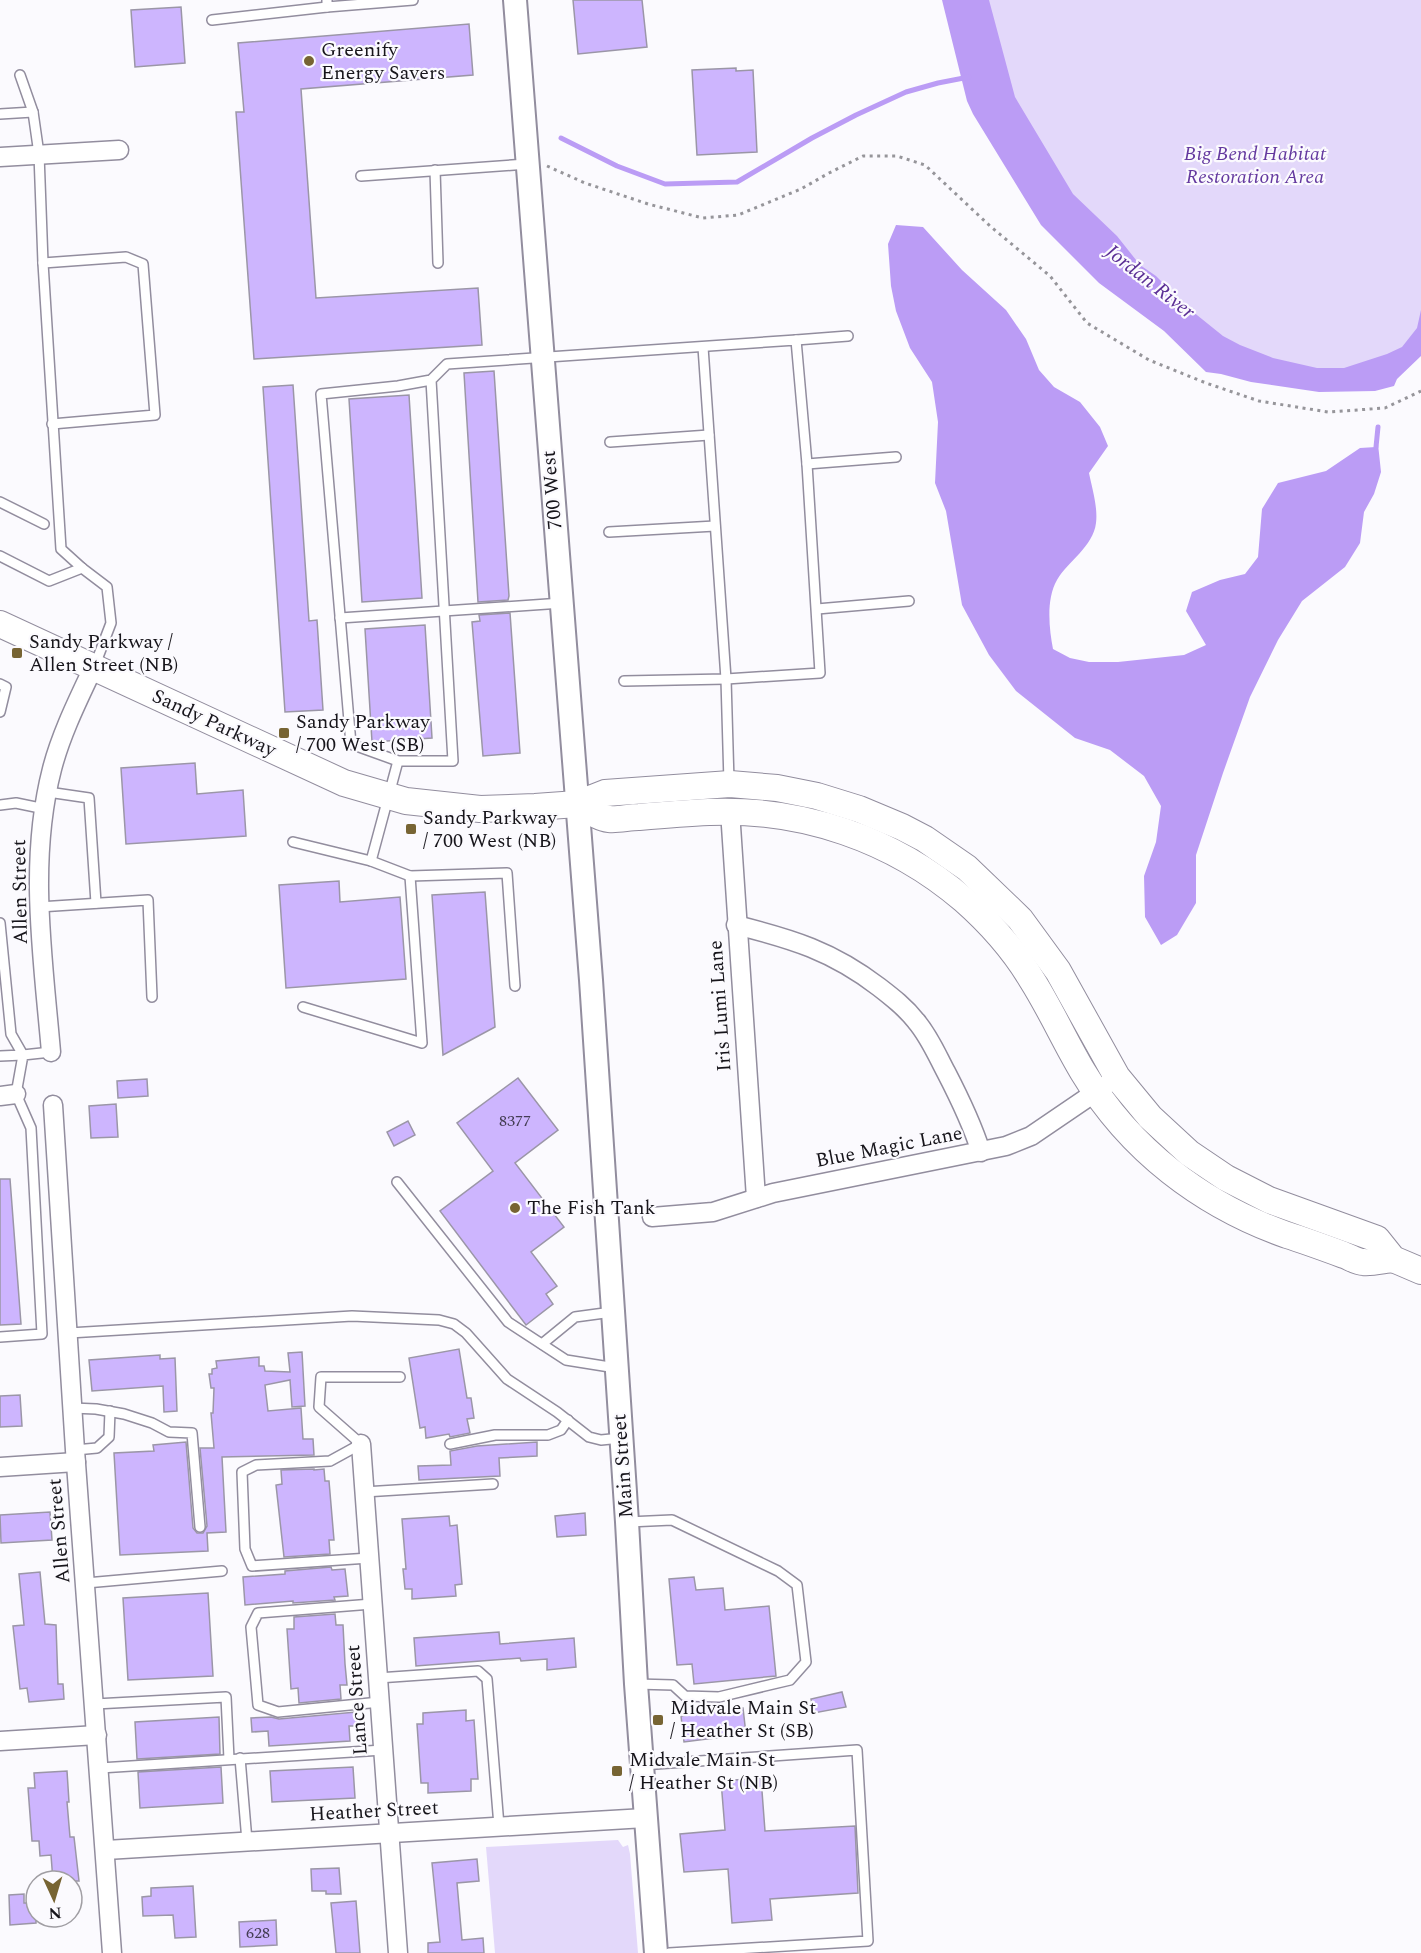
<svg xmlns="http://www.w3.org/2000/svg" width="1421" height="1953" font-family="Spectral,serif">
<rect width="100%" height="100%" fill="#fbfafe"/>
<g fill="#e3d8fa">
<path d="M972,0H1421V343L1403,356L1314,376L1217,341L1055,200Z"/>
<path d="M618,1840L623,1847L628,1845L630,1854L638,1953H495L486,1847Z"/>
</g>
<g fill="#bb9cf5">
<path d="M942,0H989L1015,97L1073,194L1117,236L1140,265L1156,276L1187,307L1223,336L1240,345L1273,358L1317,368H1344L1387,354L1402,347L1417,328L1421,310V356L1397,379L1394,386L1375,391L1319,392L1251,382L1221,374L1206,372L1164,331L1099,283L1041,225L973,114L967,101Z"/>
<path d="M896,225L923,227L962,270L1006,310L1026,339L1039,370L1054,387L1080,402L1100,427L1108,446L1089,473C1092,488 1098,507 1096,523C1093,547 1068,561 1057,580C1046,599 1049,628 1053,649L1070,658L1089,662H1118L1184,655L1206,645L1186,611L1192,592L1220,580L1245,574L1258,557L1262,509L1278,483L1326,471L1360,448L1376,447L1378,444L1381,472L1374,494L1364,512L1360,543L1345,567L1302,601L1278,640L1250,697L1223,773L1196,855V903L1177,935L1161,945L1145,917L1144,876L1156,842L1161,806L1144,776L1110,750L1075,738L1016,691L989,655L962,605L946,511L935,483L938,422L932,382L910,348L896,311L891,286L888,244Z"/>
</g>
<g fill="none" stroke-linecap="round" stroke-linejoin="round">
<g stroke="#bb9cf5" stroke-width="5">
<path d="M561,138L617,166L665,184L737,182L812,138L856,115L906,92L938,83L969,77"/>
<path d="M1376,447L1378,427"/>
</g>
</g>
<g fill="#cdb5fe" stroke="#9b96a7" stroke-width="1.5">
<path d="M573,0H642L647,47L578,54Z"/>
<path d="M181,7L185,63L135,67L131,10Z"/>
<path d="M469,24L473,75L301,89L316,298L478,288L482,345L254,359L236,112H244L238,43Z"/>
<path d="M736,68V71L753,70L757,152L697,155L692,70Z"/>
<path d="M494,371L509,596L508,600L478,602L464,373Z"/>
<path d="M293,385L309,621L317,620L323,710L285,712L263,387Z"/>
<path d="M409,395L422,598L362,602L349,399Z"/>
<path d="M510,613L520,753L483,756L472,622L480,621L479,615Z"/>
<path d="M425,625L432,738L372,742L365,629Z"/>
<path d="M195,763L197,794L243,790L246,836L126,844L121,768Z"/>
<path d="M339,881L340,902L400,897L406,979L286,988L279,885Z"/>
<path d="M485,892L495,1027L443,1055L432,895Z"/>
<path d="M518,1078L558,1130L515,1163L564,1227L531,1252L557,1286L546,1294L553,1304L526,1325L440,1211L493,1171L457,1123Z"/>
<path d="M147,1079L148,1096L118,1098L117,1081Z"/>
<path d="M116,1104L118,1137L91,1138L89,1106Z"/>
<path d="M408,1121L415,1135L394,1146L387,1132Z"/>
<path d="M0,1179H10L21,1324L0,1325Z"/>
<path d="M459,1349L467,1398H471L474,1418L467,1419L470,1433L450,1437L449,1434L426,1438L425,1427L420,1428L409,1358Z"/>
<path d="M302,1352L305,1406L292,1407L290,1380L265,1385L268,1411L301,1408L303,1439H313L314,1455L222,1457L226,1532L207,1533L208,1551L120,1555L114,1453L154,1451L153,1445L186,1442L193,1528L197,1533H203L207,1526L200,1448H214L211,1413H213L214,1388H211L209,1374H212V1369L217,1368L216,1361L259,1357V1366H264L265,1371L290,1372L288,1353Z"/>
<path d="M160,1355V1359L175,1358L177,1411L164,1412L163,1386L92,1391L89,1360Z"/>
<path d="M20,1395L22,1426L0,1427V1396Z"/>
<path d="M537,1442V1456L499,1458L500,1476L419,1480L418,1466L451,1465L450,1451L477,1446Z"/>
<path d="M314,1469V1470L324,1469L325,1481H329L334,1540H329L330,1554L284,1557L276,1485L282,1484L281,1470Z"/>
<path d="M50,1512L52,1540L1,1543L0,1515Z"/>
<path d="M585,1513L586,1535L557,1537L555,1516Z"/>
<path d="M449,1516L450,1526L457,1525L462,1584L455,1585L456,1596L412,1599V1589H405L403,1569H406L402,1519Z"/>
<path d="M331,1567L332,1570L345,1569L348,1596L334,1597L335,1600L293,1603V1601L245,1605L243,1577L285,1574V1571Z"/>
<path d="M40,1572L45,1624L56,1625L58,1684H63L64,1699L29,1702L27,1688L20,1689L13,1626L24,1625L19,1574Z"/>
<path d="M694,1577L696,1590L723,1588L725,1610L769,1606L776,1676L694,1684L692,1664L677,1665L669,1579Z"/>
<path d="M208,1593L213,1676L128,1680L123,1598Z"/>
<path d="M335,1614L336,1625H343L345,1664L347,1685H340L341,1699L299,1703L298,1688L291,1689L287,1629H294V1617Z"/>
<path d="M499,1632L500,1644L574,1638L576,1667L547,1670V1659L521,1661L520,1658L416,1666L414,1638Z"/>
<path d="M842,1692L846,1707L814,1713L811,1699Z"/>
<path d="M743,1708L746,1734L684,1742L681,1716Z"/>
<path d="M466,1710V1721L474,1720L478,1779H471V1791L428,1793V1783H421L417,1724H423V1713Z"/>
<path d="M356,1712L357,1726H349L350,1741L269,1746L268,1731L252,1732L251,1718L271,1717L279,1719Z"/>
<path d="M219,1717L220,1754L137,1759L135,1722Z"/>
<path d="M221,1767L223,1803L140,1808L138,1772Z"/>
<path d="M353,1767L355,1798L272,1802L270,1771Z"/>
<path d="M67,1771L69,1802H67L70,1837H74L79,1881H53L51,1855L40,1856L39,1841H32L28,1788H35L34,1773Z"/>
<path d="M761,1778L765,1831L855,1826L858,1893L770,1899L772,1920L732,1923L728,1869L684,1872L680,1834L725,1830L721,1781Z"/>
<path d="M477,1859L479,1881L457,1883L462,1940L483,1938L484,1953H428V1943L440,1942L432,1863Z"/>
<path d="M339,1868L341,1894H326V1891H312L311,1869Z"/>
<path d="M193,1886L196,1937L175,1938L173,1915L143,1916L142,1897L151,1896V1888Z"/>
<path d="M24,1894V1903H36V1923L10,1925L9,1895Z"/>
<path d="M356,1901L360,1953H336L331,1903Z"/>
<path d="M276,1920L277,1945L240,1947L239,1922Z"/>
</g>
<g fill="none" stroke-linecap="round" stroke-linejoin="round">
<g stroke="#928d9e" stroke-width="12">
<g id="service">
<path d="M327,0V7L413,0"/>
<path d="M212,20L327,7"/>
<path d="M20,75L33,112L39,154L43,263L61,549L82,568L107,587L111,623L95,665"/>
<path d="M0,114L33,112"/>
<path d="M435,170L438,263"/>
<path d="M361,176L527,164"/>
<path d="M43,263L126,257L143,264L155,415L52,424"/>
<path d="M796,340L848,336"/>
<path d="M703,347L726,679L729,782"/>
<path d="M431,380L453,761H398L351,744L321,394L398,386L431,380L447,364L796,340L807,464L820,673L726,679L624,681"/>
<path d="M610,442L709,435"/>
<path d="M807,464L896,457"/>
<path d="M0,502L44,524"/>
<path d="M609,532L715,526"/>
<path d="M0,556L49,581L82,568"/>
<path d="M817,609L909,601"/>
<path d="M340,618L562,603"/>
<path d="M0,684L6,687L0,712"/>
<path d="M48,792L89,798L96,903"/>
<path d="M0,805L16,803L45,809"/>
<path d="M293,842L371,861L398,761"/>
<path d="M371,861L410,876L507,873L515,986"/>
<path d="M39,907L148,900L152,997"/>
<path d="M0,923L11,1034L23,1055L0,1056"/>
<path d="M303,1007L422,1043L410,876"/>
<path d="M397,1182L508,1322L566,1360L616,1368"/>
<path d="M69,1333L352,1316L439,1320L454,1324L466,1333L507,1379L557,1412L589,1437L601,1440L621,1438"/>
<path d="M0,1337L42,1334L31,1128L16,1094L23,1055L51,1052"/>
<path d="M542,1344L575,1317L612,1312"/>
<path d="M72,1408L96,1409L124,1414L152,1423L169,1432L192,1433L200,1527"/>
<path d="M450,1444L495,1435H548L561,1430L568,1420"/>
<path d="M75,1450L97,1448L109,1437L110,1411"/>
<path d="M364,1492L493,1484"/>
<path d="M628,1522L672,1520L778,1571L797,1585L806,1662L790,1680L719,1697L685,1696L673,1685L636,1684"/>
<path d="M369,1558L252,1566L245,1549L242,1472L256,1465L330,1461L361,1444L319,1407L321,1377H400"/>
<path d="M86,1583L222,1571"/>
<path d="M372,1604L258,1613L251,1627L258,1705L278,1712L380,1702"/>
<path d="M378,1678L478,1671L487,1679L499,1826"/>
<path d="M95,1704L226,1697L229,1759"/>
<path d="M240,1758L247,1841"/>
<path d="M642,1765L857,1750L868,1941L669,1953"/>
<path d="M100,1768L383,1750"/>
</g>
</g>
<g stroke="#928d9e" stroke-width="21">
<g id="minor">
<path d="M0,157L119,150"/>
<path d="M730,811L756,1198"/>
<path d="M736,925C792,939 832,951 879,987C892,997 905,1007 916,1021C929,1036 937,1055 946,1072C960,1099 972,1124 981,1152"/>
<path d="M51,1052C43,958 28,862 52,769C61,734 78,700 93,668"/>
<path d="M0,1096L16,1094"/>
<path d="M53,1105L75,1450L112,1953"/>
<path d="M652,1217L713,1212L773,1193L1006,1146L1031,1136L1106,1085"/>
<path d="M361,1444L398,1953"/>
<path d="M0,1467L76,1462"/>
<path d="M0,1741L97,1735"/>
<path d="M106,1850L645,1818"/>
</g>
</g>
<g stroke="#928d9e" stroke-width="26">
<path id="tertiary" d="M515,0L591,980L627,1522L636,1684L656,1953"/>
</g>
<g stroke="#928d9e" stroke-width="28">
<g id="secondary">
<path d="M0,624L344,783L406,801L480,809L535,807L577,804L605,793L730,784L777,788L817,796L859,809L902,827L925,839L967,868L1020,919L1058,971L1117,1077L1150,1117L1189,1153L1226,1178L1269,1200L1377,1239L1393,1259L1421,1271"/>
<path d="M577,804C586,809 599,818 609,819C618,820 629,817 639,817C662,815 686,813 709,812C802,808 893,839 964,900C990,923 1014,950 1032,980C1051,1010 1065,1042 1083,1072C1130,1150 1202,1205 1287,1235C1306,1241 1325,1248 1344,1255C1350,1257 1357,1262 1363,1262C1372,1263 1383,1260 1393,1259"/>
</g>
</g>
<path stroke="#96959a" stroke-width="3" stroke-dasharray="3 4.5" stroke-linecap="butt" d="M547,166L585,183L648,204L703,218L738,215L801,189L829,173L863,156H897L925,165L990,226L1050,276L1087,323L1149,360L1206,383L1259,401L1328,412L1385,408L1421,391"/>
<use href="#service" stroke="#fff" stroke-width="9"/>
<use href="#minor" stroke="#fff" stroke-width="18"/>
<use href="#tertiary" stroke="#fff" stroke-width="22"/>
<use href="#secondary" stroke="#fff" stroke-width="26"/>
</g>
<g fill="#776433" stroke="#fbfafe" stroke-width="2">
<circle cx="309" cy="61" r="6"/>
<rect x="11" y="647" width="12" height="12" rx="3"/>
<rect x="278" y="727" width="12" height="12" rx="3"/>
<rect x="405" y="823" width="12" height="12" rx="3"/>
<circle cx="515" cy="1208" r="6"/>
<rect x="652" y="1714" width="12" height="12" rx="3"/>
<rect x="611" y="1765" width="12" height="12" rx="3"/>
</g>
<g text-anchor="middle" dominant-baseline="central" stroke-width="4.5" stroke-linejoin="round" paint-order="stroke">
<g font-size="16" fill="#443d54">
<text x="515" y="1121">8377</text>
<text x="258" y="1933">628</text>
</g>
<g font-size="20" fill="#17151b" stroke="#fbfafe" text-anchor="start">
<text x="321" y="50">Greenify<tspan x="321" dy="23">Energy Savers</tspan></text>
<text x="29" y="642">Sandy Parkway /<tspan x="29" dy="23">Allen Street (NB)</tspan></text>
<text x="296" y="722">Sandy Parkway<tspan x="296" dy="23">/ 700 West (SB)</tspan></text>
<text x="423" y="818">Sandy Parkway<tspan x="423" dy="23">/ 700 West (NB)</tspan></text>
<text x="527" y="1208">The Fish Tank</text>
<text x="670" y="1708">Midvale Main St<tspan x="670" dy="23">/ Heather St (SB)</tspan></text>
<text x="629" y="1760">Midvale Main St<tspan x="629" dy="23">/ Heather St (NB)</tspan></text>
</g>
<g font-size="20" font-style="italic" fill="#64399f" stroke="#fbfafe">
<text x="1255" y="154">Big Bend Habitat<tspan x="1255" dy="23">Restoration Area</tspan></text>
</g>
<g font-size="20" fill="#17151b" stroke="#fbfafe">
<text transform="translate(552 490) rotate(-95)">700 West</text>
<text transform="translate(214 723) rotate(25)">Sandy Parkway</text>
<text transform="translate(20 892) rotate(-91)">Allen Street</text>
<text transform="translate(720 1006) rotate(-94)">Iris Lumi Lane</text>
<text transform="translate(889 1147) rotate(-11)">Blue Magic Lane</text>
<text transform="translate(623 1466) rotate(-94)">Main Street</text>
<text transform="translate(59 1531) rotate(-95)">Allen Street</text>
<text transform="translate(357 1700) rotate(-94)">Lance Street</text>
<text transform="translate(374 1811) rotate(-3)">Heather Street</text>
</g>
<g font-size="21" font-style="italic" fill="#5b2f95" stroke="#fbfafe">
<text transform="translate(1150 282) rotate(38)">Jordan River</text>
</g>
</g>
<g transform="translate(54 1899) rotate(176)"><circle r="28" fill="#fbfafe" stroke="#a09ea3" stroke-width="1.5"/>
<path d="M0-4.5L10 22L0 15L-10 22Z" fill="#776433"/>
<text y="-9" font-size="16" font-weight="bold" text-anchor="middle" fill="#17151b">N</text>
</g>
</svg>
